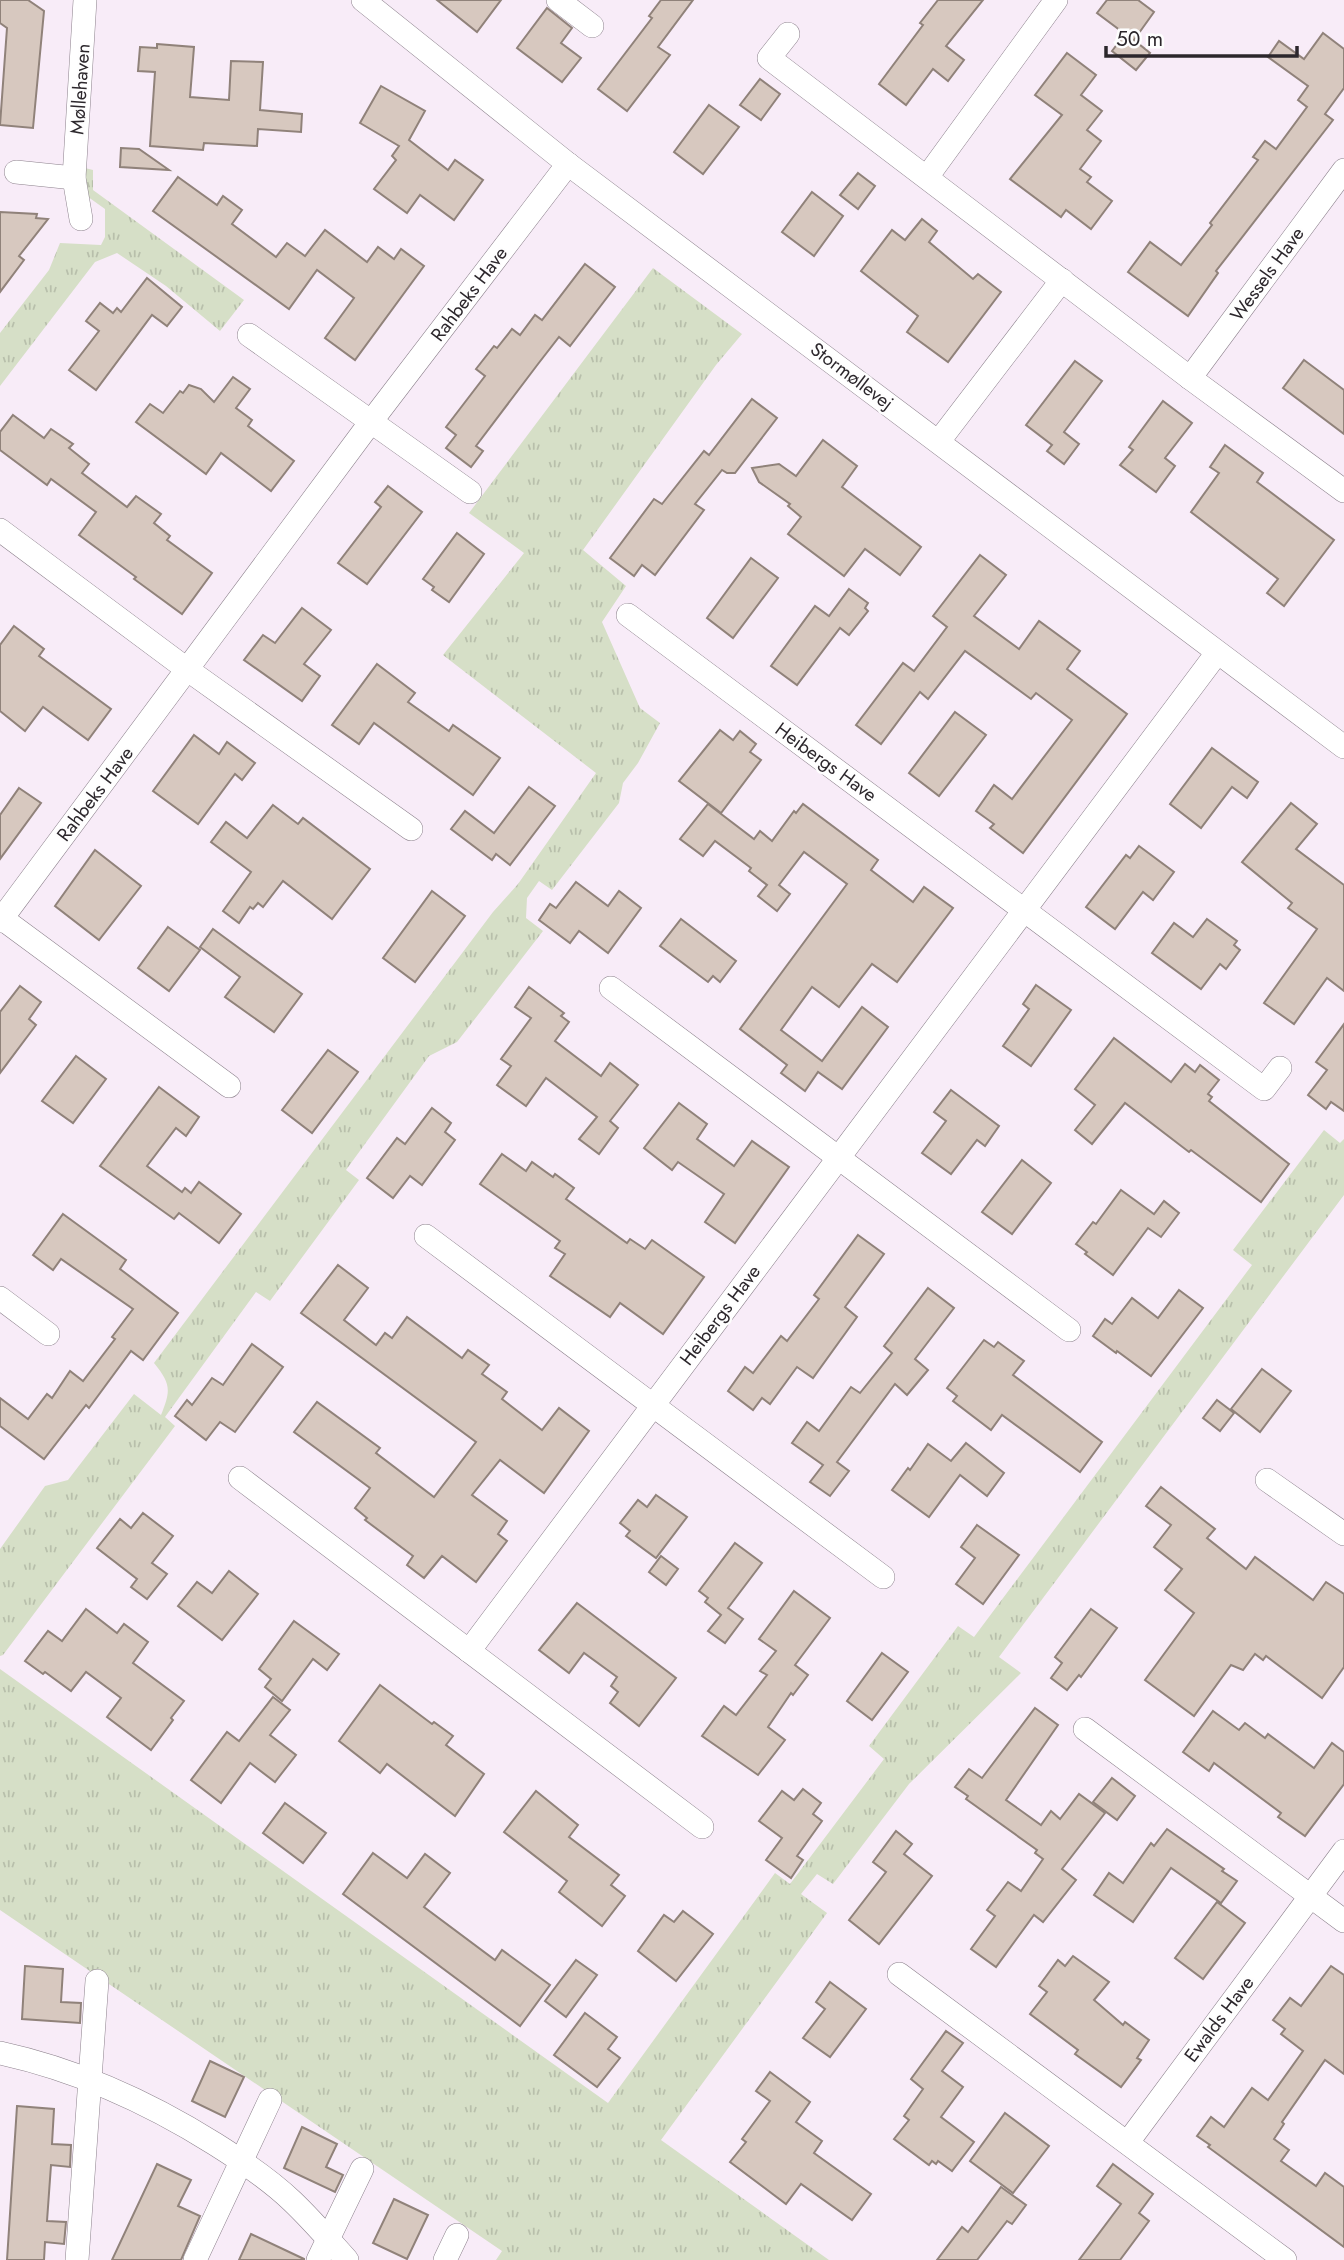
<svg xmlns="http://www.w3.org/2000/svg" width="1344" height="2260" font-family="Jost,sans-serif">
<defs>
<pattern id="grass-tufts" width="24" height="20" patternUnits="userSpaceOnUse" patternTransform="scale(1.75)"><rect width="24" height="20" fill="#d6dfc7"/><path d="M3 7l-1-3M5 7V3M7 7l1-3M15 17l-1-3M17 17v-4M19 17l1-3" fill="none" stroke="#b8bfab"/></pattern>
</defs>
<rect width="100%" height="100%" fill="#f8ecf8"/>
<g fill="url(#grass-tufts)">
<path d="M85,168L93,170V190L244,300L220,331L166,286L117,253L95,262L0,386V333L49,270L60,243L101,245L105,237V209L84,194Z"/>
<path d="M653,268L742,334L716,365L583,550L626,586L602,622L640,708L660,723L638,763L623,783L619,803L552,890L539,881L527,898L526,918L543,931L457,1042L429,1056L346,1170L359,1180L270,1301L256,1292L165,1417L175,1426L3,1655L0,1656V1549L45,1486L68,1480L134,1394L161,1415C171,1390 171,1384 154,1363L493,912L518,884L596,773L443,655L524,553L469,513Z"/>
<path d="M1324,1130L1340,1143L1344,1139V1195L999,1657L1021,1673L909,1784L833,1884L817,1874L801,1894L827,1913L661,2140L829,2260H496L502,2251L0,1910V1669L608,2103L775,1873L790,1884L884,1759L869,1746L958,1626L974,1637L1252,1265L1233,1250Z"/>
</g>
<g fill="#d7c8bf" stroke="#90827a" stroke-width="2">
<path d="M0,0H28L44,11L33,128L0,125L7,28L0,23Z"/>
<path d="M437,0H501L477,32Z"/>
<path d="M661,0H693L658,47L670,55L627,111L598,89L652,18L649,16Z"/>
<path d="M938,0H983L946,46L964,60L948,81L933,69L906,105L879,84L923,25L920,23Z"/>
<path d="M1107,0H1138L1154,12L1134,40L1150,53L1136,70L1112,51L1125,34L1097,13Z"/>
<path d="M547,8L572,28L561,43L581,58L562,82L517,48Z"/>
<path d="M1323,33L1344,49V88L1325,114L1333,120L1216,271L1218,273L1188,316L1128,272L1150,242L1181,265L1212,225L1210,223L1258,160L1253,157L1265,141L1276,149L1307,107L1298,100L1308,86L1268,57L1279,41L1304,59Z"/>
<path d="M157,44L194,47L190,97L229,100L231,61L263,62L260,110L302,114L301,132L258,129L257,146L204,143L203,150L150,146L155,72L138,71L140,47L157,48Z"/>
<path d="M1067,53L1096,75L1081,95L1102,111L1087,130L1101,141L1080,169L1091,177L1087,182L1112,201L1091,229L1066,210L1061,217L1010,179L1062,115L1035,95Z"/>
<path d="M760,79L780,94L761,120L740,105Z"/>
<path d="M381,86L425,111L409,140L448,170L455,160L483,180L454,220L420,195L407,213L374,189L396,160L392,156L399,146L360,123Z"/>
<path d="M709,105L739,127L703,174L674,152Z"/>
<path d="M121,148L139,149L169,170L120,167Z"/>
<path d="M858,173L875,186L858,209L840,195Z"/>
<path d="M178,177L217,205L223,196L242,210L232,224L276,257L287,243L305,256L325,230L367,262L378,247L394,259L401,249L424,266L355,360L325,338L354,298L317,270L289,309L153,211Z"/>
<path d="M812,192L843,216L814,256L782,232Z"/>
<path d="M0,212L37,214L36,218L48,219L19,256L24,260L0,292Z"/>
<path d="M922,219L937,231L929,242L973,279L978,274L1001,292L948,362L907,332L918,316L861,271L892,230L905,240Z"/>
<path d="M585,264L615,287L570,346L559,337L538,364L476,446L483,451L471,467L446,448L456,435L446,427L485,376L476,369L494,346L497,348L512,329L520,335L535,315L542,320Z"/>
<path d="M147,278L182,307L167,326L152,315L96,390L69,370L99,331L86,321L100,303L113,313L117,308L121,312Z"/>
<path d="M1304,360L1344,390V434L1283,388Z"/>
<path d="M1075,361L1102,381L1064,432L1079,444L1064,464L1047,451L1052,445L1026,425Z"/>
<path d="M233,377L250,389L236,408L252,420L248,426L294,461L271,491L221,453L206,474L136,422L150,404L163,413L180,391L183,393L189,385L201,389L214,402Z"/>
<path d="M752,399L777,418L735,473H727L722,470L695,504L704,510L655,575L642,565L634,576L610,558L654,499L662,504L704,451L709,455Z"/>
<path d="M1163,401L1192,423L1165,458L1175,466L1156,492L1120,465L1133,450L1129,447Z"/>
<path d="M13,415L44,438L51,429L73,444L69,448L89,464L82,473L127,507L136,496L161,514L154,523L170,536L167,540L212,573L182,614L134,579L136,577L79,535L96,512L51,479L47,485L0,450V432Z"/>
<path d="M823,440L857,466L842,487L921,547L900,575L865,549L844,576L788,534L801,517L788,506L790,504L759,482L752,468L779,464L796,476Z"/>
<path d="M1225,445L1263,473L1257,482L1334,540L1284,606L1267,593L1278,579L1191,512L1219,473L1210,467Z"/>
<path d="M388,486L422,512L367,584L338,563L381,507L375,502Z"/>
<path d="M457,533L484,554L449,602L432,590L434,587L423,579Z"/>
<path d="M980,555L1006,575L974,616L1019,649L1039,621L1080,651L1067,669L1127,714L1023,853L990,828L994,824L976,811L994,785L1012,799L1072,720L1036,693L1031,699L965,651L928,699L920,692L881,744L856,725L903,663L914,671L947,627L933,616Z"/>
<path d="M751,558L778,578L733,638L707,618Z"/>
<path d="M849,589L868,603L865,608L868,611L849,635L840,628L797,685L771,666L815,606L829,616Z"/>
<path d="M302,608L331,630L304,664L320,676L302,701L244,660L263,635L275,643Z"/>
<path d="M14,626L44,649L39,656L111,709L88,740L43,707L25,731L0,711V645Z"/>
<path d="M377,664L415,693L408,702L449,731L453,725L500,758L473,795L374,723L359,744L332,725Z"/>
<path d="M955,712L986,735L939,796L909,773Z"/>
<path d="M720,730L733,740L740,731L756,744L750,752L761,760L721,813L679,781Z"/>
<path d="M194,735L219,754L227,742L255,763L242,780L235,774L198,824L153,791Z"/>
<path d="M1212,748L1258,782L1247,798L1232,787L1201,828L1170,804Z"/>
<path d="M529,787L555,806L510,865L496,854L492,860L451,829L465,811L494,833Z"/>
<path d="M19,788L41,803L0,859V815Z"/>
<path d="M1291,803L1317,824L1296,849L1344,885V991L1327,978L1294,1024L1264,1003L1317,929L1288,908L1292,903L1242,862Z"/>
<path d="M708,804L754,839L760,831L772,841L794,811L796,813L803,804L878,860L871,870L913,902L924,887L953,908L897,982L872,964L839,1007L812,987L781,1030L822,1061L862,1007L888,1027L842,1089L818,1072L805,1091L781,1073L787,1065L740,1029L847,884L804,852L779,885L790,894L777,911L758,896L767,885L749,871L751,868L715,841L703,856L680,839Z"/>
<path d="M273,805L298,824L303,818L370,869L332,919L283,881L263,907L258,903L253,909L250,907L239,923L223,911L251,872L211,842L226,822L247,838Z"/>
<path d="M1139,846L1174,872L1153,900L1143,892L1115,929L1086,907L1126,855L1130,858Z"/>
<path d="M95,850L141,886L99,940L55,906Z"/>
<path d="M576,882L608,906L619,891L641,908L608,953L579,931L570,943L539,920L550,904L556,908Z"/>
<path d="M432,891L465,916L415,982L383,958Z"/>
<path d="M681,919L736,961L720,982L713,976L708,982L660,946Z"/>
<path d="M1207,919L1237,941L1234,945L1240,950L1226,969L1220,964L1201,989L1152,953L1174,923L1193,937Z"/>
<path d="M168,927L200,950L169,991L138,968Z"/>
<path d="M213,929L302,994L274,1032L225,997L240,977L200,947Z"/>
<path d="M1036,985L1071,1010L1031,1066L1003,1046L1029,1009L1023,1004Z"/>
<path d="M20,986L41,1002L29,1019L36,1025L0,1073V1012Z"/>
<path d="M529,987L564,1013L561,1016L569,1022L555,1041L601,1076L610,1063L638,1085L610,1121L618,1128L599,1154L579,1139L597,1117L546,1078L526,1106L497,1085L511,1066L501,1059L531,1018L515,1007Z"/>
<path d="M1344,1024V1111L1331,1102L1326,1109L1308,1095L1327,1070L1316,1062Z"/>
<path d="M1114,1038L1171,1082L1185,1064L1195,1072L1200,1065L1219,1080L1208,1094L1212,1097L1209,1101L1289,1164L1261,1202L1191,1150L1189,1152L1125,1103L1092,1144L1075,1130L1095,1105L1075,1089Z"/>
<path d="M328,1050L358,1072L312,1133L282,1110Z"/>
<path d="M76,1056L106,1079L73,1123L42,1101Z"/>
<path d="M159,1087L199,1117L186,1136L176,1128L147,1166L182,1192L185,1188L191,1193L199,1182L241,1214L219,1243L179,1213L174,1219L100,1166Z"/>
<path d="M951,1090L999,1126L985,1146L977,1140L951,1174L922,1153L946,1121L934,1112Z"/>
<path d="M679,1103L707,1124L697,1139L734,1166L752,1141L789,1167L735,1243L705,1222L724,1194L678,1162L672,1170L644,1148Z"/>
<path d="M432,1108L451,1123L445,1132L455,1140L422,1185L410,1176L393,1198L367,1178L397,1138L405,1144Z"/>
<path d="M502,1154L526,1171L532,1162L553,1177L555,1174L574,1188L566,1199L627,1243L630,1239L645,1249L652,1240L704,1277L663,1334L620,1303L610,1317L550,1276L565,1254L555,1248L560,1241L480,1184Z"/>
<path d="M1022,1160L1051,1183L1012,1234L982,1212Z"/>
<path d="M1121,1190L1154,1214L1164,1201L1179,1213L1161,1237L1148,1228L1113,1275L1085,1254L1087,1252L1076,1244L1093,1222L1096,1224Z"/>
<path d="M63,1214L126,1260L120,1269L178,1313L143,1360L131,1351L89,1408L86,1405L44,1459L0,1426V1398L28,1419L47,1394L52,1398L70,1371L83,1381L115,1339L112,1337L133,1309L61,1259L53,1270L33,1255Z"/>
<path d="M858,1235L884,1254L845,1307L857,1317L813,1378L797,1367L770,1404L762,1398L753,1410L728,1391L745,1367L753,1373L781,1336L787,1341L819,1299L814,1295Z"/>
<path d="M338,1265L368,1288L344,1320L376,1345L385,1333L392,1338L407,1317L462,1358L468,1350L489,1365L482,1374L507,1392L502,1399L542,1430L559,1408L589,1431L544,1493L500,1460L472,1495L507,1521L498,1534L507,1541L476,1582L442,1556L424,1578L407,1565L413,1556L365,1520L367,1518L355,1508L370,1488L294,1432L317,1402L380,1448L376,1453L434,1497L476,1442L301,1313Z"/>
<path d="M928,1288L954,1308L915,1359L928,1370L907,1395L895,1384L837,1462L849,1471L830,1496L810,1482L823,1465L792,1443L807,1422L819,1431L851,1387L860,1393L892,1353L884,1346Z"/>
<path d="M1179,1290L1203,1308L1151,1376L1117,1351L1116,1353L1093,1336L1105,1319L1112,1324L1132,1298L1158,1318Z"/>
<path d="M984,1340L994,1347L998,1342L1024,1361L1013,1375L1102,1442L1080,1472L1002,1415L991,1430L953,1401L957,1396L947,1388Z"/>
<path d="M252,1344L283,1367L235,1432L220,1422L206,1440L175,1416L187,1400L192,1405L212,1378L223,1385Z"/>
<path d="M1262,1369L1291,1391L1260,1432L1231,1409Z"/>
<path d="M1217,1400L1234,1413L1220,1431L1203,1418Z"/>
<path d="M966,1443L1004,1473L987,1496L960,1475L929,1517L892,1490L908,1468L910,1470L928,1444L951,1461Z"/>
<path d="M1161,1487L1215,1529L1207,1538L1246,1569L1255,1557L1313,1600L1326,1582L1344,1594V1667L1322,1698L1266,1656L1263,1660L1255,1654L1243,1670L1231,1665L1194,1716L1145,1680L1194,1613L1165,1590L1182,1569L1154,1547L1171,1525L1146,1506Z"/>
<path d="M656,1495L687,1517L656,1558L626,1536L630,1531L620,1523L638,1500L647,1507Z"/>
<path d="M143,1513L173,1536L152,1563L167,1574L147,1599L131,1587L137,1579L97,1548L120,1519L131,1528Z"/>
<path d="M977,1525L1019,1555L983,1604L956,1584L975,1558L961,1547Z"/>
<path d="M735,1543L762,1563L728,1608L743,1619L725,1643L708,1631L721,1615L705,1602L708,1598L699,1591Z"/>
<path d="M661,1556L678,1569L666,1585L649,1572Z"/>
<path d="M229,1571L258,1594L222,1640L178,1606L197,1582L212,1593Z"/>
<path d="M794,1591L830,1618L795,1665L808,1675L793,1695L791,1693L768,1727L785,1740L758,1775L702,1736L724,1706L736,1715L767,1675L760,1671L776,1651L759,1639Z"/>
<path d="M577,1603L676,1678L639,1726L610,1703L618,1692L611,1686L617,1677L584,1653L569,1673L539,1650Z"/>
<path d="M86,1609L117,1633L124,1624L148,1642L133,1663L184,1701L171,1718L173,1720L151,1750L107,1717L121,1698L86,1672L71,1691L45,1672L43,1674L25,1661L48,1631L62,1641Z"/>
<path d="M1091,1609L1117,1628L1081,1677L1079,1675L1067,1690L1051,1678L1062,1663L1055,1657Z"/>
<path d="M294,1621L339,1654L327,1670L313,1659L282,1701L265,1687L271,1679L259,1669Z"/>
<path d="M882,1653L908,1672L872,1720L847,1701Z"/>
<path d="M380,1685L432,1724L434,1722L453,1736L446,1745L484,1774L455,1816L387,1764L380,1773L339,1741Z"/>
<path d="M273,1697L290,1710L270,1735L296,1755L275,1782L250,1763L221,1803L191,1780L227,1732L239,1741Z"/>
<path d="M1035,1708L1058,1725L1006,1800L1041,1825L1051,1811L1060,1819L1079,1794L1105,1813L1062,1869L1076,1880L1043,1922L1034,1915L996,1967L971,1949L995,1916L987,1910L1008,1882L1021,1891L1043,1859L1035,1853L1037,1850L966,1799L968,1796L955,1787L969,1769L982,1778Z"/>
<path d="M1213,1711L1239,1730L1245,1723L1265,1738L1268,1734L1314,1768L1332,1743L1344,1752V1784L1305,1836L1278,1817L1281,1813L1214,1763L1209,1771L1183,1752Z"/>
<path d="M1112,1778L1135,1796L1117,1820L1093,1802Z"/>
<path d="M803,1789L821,1803L813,1814L822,1821L797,1856L803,1860L791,1878L766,1860L782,1838L759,1821L782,1791L794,1800Z"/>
<path d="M536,1791L578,1825L569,1837L619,1875L611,1885L625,1896L602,1926L559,1892L567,1881L504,1832Z"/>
<path d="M285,1803L326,1833L303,1863L263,1833Z"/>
<path d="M1167,1829L1224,1869L1222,1871L1237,1881L1221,1903L1171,1868L1133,1922L1094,1895L1109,1873L1123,1883L1151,1843L1154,1846Z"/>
<path d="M896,1831L912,1844L904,1854L932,1876L879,1944L849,1920L886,1872L873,1862Z"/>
<path d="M373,1853L407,1878L425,1854L450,1873L424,1907L495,1960L502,1950L550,1985L520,2026L343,1894Z"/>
<path d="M1217,1902L1245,1923L1203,1979L1175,1958Z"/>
<path d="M683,1911L713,1934L676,1981L638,1951L664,1915L674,1922Z"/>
<path d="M1073,1956L1109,1982L1094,2000L1123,2025L1125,2022L1149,2040L1137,2058L1141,2060L1121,2087L1075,2054L1078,2050L1030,2014L1047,1992L1039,1986L1058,1960L1065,1966Z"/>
<path d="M576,1960L597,1975L566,2017L545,2001Z"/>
<path d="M25,1966L63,1969L61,2002L81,2003L80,2023L22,2019Z"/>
<path d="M1331,1966L1344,1975V2074L1325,2060L1282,2122L1284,2124L1274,2139L1289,2150L1281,2161L1316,2186L1325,2173L1344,2187V2247L1208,2147L1210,2145L1197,2136L1211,2117L1224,2127L1252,2088L1268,2100L1303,2051L1281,2034L1285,2029L1273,2020L1290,1998L1301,2006Z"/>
<path d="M830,1982L866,2009L830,2057L803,2038L825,2009L816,2002Z"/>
<path d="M585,2013L617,2037L608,2049L620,2058L597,2087L554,2055Z"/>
<path d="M946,2031L963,2043L942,2071L963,2087L941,2117L974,2142L952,2171L938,2161L936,2164L932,2161L929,2165L894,2139L909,2120L904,2116L923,2089L911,2079Z"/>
<path d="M210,2061L244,2077L225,2117L192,2101Z"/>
<path d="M770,2072L810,2102L796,2122L822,2141L814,2153L871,2194L852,2220L801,2184L786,2204L730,2162L746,2142L742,2139L770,2101L756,2091Z"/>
<path d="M17,2106L54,2109L52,2144L71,2145L70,2167L51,2165L47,2221L66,2222L64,2244L45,2242L44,2260H7Z"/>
<path d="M1005,2113L1049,2146L1013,2193L970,2161Z"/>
<path d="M302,2127L337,2144L326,2167L343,2175L335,2192L284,2168Z"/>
<path d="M157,2164L191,2180L178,2206L200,2216L181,2260H112Z"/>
<path d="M1113,2164L1153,2194L1139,2213L1149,2221L1120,2260H1079L1121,2204L1097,2186Z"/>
<path d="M1001,2187L1026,2205L1012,2224L1007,2221L977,2260H937L962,2227L968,2232Z"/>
<path d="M394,2199L428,2215L407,2259L373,2243Z"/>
<path d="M251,2234L304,2259V2260H239Z"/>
</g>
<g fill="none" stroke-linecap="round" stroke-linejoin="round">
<g stroke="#8c818c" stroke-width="24">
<g id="street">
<path d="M363,0L568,164L1344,747"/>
<path d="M558,0L592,26"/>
<path d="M788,34L769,58L1190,378L1344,491"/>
<path d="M16,172L74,178"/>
<path d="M927,177L1056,0"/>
<path d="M81,219L74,178L85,0"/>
<path d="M249,335L470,492"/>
<path d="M1190,378L1344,170"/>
<path d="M939,441L1062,280"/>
<path d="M0,530L188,670L411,829"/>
<path d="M628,615L1264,1089L1280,1068"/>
<path d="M0,917L229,1086"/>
<path d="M0,921L370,423L568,164"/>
<path d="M611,988L1069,1330"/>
<path d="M426,1236L883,1577"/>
<path d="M0,1298L48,1334"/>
<path d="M240,1478L702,1827"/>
<path d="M1267,1480L1344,1534"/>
<path d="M469,1651L1217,653"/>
<path d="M1085,1729L1344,1921"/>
<path d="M899,1974L1285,2260"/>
<path d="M0,2053C78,2070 148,2102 215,2144C242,2161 269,2179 292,2201C312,2220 329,2240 347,2260"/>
<path d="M1128,2142L1344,1851"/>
<path d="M77,2260L97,1981"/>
<path d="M195,2260L270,2100"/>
<path d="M318,2260L362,2169"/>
<path d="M445,2260L457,2235"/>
</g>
</g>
<use href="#street" stroke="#fff" stroke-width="23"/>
</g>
<g text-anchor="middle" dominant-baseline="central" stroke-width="5" stroke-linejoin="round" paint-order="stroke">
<g font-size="19" fill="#2c272c" stroke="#fefefe">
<text transform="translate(80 89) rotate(-86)">Møllehaven</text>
<text transform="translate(1267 274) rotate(-54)">Wessels Have</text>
<text transform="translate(469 294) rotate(-53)">Rahbeks Have</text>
<text transform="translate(852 376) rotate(37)">Stormøllevej</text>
<text transform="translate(826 762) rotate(36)">Heibergs Have</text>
<text transform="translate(95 794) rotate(-53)">Rahbeks Have</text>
<text transform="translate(720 1315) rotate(-53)">Heibergs Have</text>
<text transform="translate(1219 2019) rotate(-53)">Ewalds Have</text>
</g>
</g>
<path d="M1106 46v10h191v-10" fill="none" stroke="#2c272c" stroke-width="3.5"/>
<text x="1116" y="46" font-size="21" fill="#2c272c" stroke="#fefefe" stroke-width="5" paint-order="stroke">50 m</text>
</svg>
